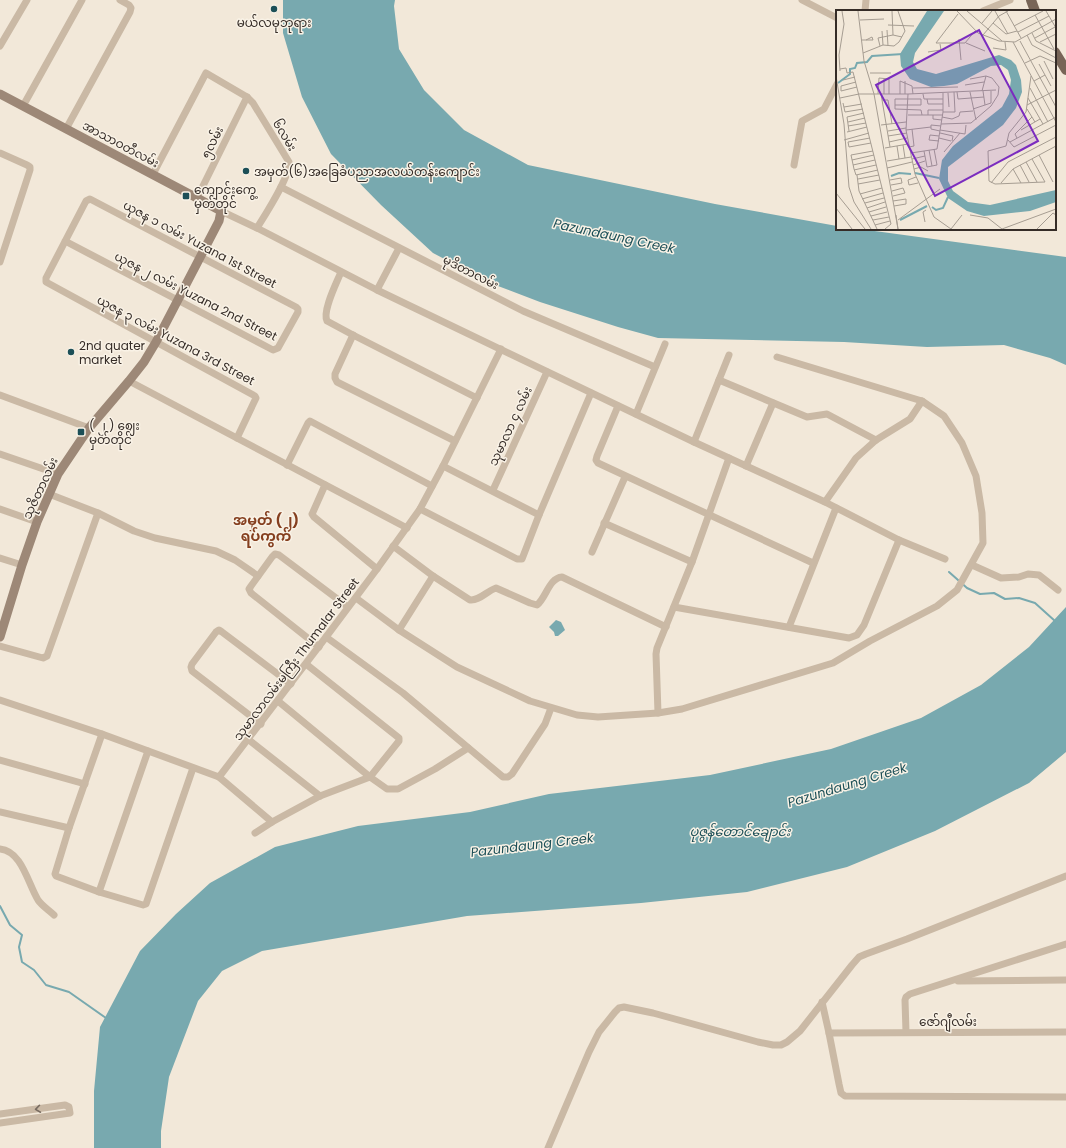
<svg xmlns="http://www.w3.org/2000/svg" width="1066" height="1148" font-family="Poppins,'Noto Sans Myanmar',sans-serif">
<rect width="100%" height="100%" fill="#f2e8d9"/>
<g fill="#78a9af">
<path d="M283,0H395L394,6L399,49L424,90L464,130L528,165L715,204L837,226V229H860L1066,257V365L1050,358L1004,345L927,347L844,342L658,338L618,327L540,302L490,283L433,253L381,205L331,154L302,97L283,33Z"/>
<path d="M1066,607V752L1029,783L935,831L847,867L747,892L641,903L467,916L262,951L222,971L198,1001L169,1077L161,1131V1148H94V1091L100,1027L140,951L176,914L210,883L275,847L358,826L470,812L549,794L710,775L831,749L921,718L981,685L1029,647Z"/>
<path d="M556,620L561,622L565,630L558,636H555L554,632L549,627Z"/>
</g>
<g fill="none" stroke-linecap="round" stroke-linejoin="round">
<g stroke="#78a9af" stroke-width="2">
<path d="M949,572L967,588L980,594L994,593L1005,599L1019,598L1035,603L1055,621"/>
<path d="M0,906L10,925L22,935L19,947L22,962L34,970L46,985L69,992L106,1018"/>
</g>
<g stroke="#cab9a5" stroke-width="7">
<path d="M802,0L837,18"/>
<path d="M865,11L866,0"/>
<path d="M983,11L1010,0"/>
<path d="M0,46L27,0"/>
<path d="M23,106L82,0"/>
<path d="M66,129L130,12L131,8L129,5L120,0"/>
<path d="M0,153L27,165L30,167V170L0,262"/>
<path d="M794,165L802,121L824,109L837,84"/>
<path d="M153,174L206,73L247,97L253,103L289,162C291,175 265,215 257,228"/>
<path d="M281,187L523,311L655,367"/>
<path d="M197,198L247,97"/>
<path d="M221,211L257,228L377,290L694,442L825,502L899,540L945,559"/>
<path d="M65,241L273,350L278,348L298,312V309L296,307L90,199L86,201L46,278V282L255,396L256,398L237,438"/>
<path d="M341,272C337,282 322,311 327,321L353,335L477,398"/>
<path d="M377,290L399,248"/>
<path d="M353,335L335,374V378L337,382L455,441"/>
<path d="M719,380L807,417L827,414L876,440"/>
<path d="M129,381L407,528"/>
<path d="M0,395L89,428"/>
<path d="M618,406L597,456L596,460L598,463L813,563"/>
<path d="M636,414L665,344"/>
<path d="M694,442L729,355"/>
<path d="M0,454L58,474"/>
<path d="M287,465L308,423L310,421L432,486"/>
<path d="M443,466L539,515"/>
<path d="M746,466L773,403"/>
<path d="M325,485L313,512L312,514L314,517L377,569"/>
<path d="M493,490L547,372"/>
<path d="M49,494L98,513L134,531L155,538L216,551L235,560L258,576"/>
<path d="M825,502L856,458L876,440L910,419L922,401"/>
<path d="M0,509L37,522"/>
<path d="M420,509L517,559H522L539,515L591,393"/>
<path d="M604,523L692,562"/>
<path d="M393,546L433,576L470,600C479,601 487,591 496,588L530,603L537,605C546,598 549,578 562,577L666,627"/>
<path d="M592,552L625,477"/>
<path d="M0,558L22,565"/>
<path d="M972,565L1001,578L1019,577L1028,574L1039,575L1058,590"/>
<path d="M356,598L399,630L457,667L530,701L577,715L598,717L658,713L682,709L833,663L870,641L937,606L957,590L983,543L982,513L976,476L962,443L944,416L922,401L777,357"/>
<path d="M674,607L849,638L857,635L864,625L899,540"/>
<path d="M789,627L836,508"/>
<path d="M399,630L433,576"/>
<path d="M326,637L403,693L503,777H508L512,774L545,724L551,708"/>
<path d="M0,646L43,658L47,656L98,513"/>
<path d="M319,647L251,593L249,589L251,586L272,557L275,554L279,555L348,607"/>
<path d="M306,664L399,738V741L370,777"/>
<path d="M0,700L102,734L219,777L326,637L377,569L420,509L443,466L501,349"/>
<path d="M278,701L370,777L387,789H398L435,769L468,748"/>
<path d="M658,713L656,654L657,648L692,562L729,458"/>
<path d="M261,724L192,671L191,667L192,664L216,632L219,630L222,632L291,684"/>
<path d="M102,734L69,828L55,874L56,876L99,892L143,905L146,904L193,768"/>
<path d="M249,740L320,796"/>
<path d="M0,760L85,784"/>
<path d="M219,777L272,822"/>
<path d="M0,812L69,828"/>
<path d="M255,833L272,822L320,796L370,777"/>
<path d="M0,849C22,851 28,884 38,900C42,906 49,910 54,915"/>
<path d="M99,892L148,751"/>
<path d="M958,981L1066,980"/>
<path d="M822,1002L829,1033L839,1084L841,1093L845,1096L1066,1097"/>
<path d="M906,1032L905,1000L906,997L910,994L1066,944"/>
<path d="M829,1033L1066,1032"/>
<path d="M0,1114L65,1105L69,1107L70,1113L0,1123"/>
<path d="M548,1148L589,1052L599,1032L615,1012L619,1008L624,1007L653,1013L758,1042L773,1045H781L787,1042L800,1031L852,965L859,957L866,954L907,939L1066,876"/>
</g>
<path stroke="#9d8877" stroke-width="9" d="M0,94L197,198L221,211L219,221L156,342L144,362L129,381L89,428L58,474L37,522L22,565L0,637"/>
<g stroke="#786557" stroke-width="10">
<path d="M1031,0L1035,11"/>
<path d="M1055,52L1066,70"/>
</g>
</g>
<defs><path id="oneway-chevron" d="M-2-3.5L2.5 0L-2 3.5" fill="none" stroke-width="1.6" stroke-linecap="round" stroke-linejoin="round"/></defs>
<use stroke="#786b60" href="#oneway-chevron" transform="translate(38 1109) rotate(172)"/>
<g fill="#1c4f57" stroke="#f9f2e6" stroke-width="1.5">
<circle cx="274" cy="9" r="4"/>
<circle cx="246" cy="171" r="4"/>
<rect x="182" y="192" width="8" height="8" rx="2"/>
<circle cx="71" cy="352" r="4"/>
<rect x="77" y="428" width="8" height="8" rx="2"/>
</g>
<g text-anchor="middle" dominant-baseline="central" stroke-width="3" stroke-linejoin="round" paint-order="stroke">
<g font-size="12" fill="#352c27" stroke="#f9f2e6" text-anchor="start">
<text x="274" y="22" text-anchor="middle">မယ်လမုဘုရား</text>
<text x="254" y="171">အမှတ်(၆)အခြေခံပညာအလယ်တန်းကျောင်း</text>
<text x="194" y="189">ကျောင်းကွေ့<tspan x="194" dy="14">မှတ်တိုင်</tspan></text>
<text x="79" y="345">2nd quater<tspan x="79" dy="14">market</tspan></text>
<text x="89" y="425">( ၂ ) ဈေး<tspan x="89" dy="14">မှတ်တိုင်</tspan></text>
</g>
<g font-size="12" fill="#352c27" stroke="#f9f2e6">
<text transform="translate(285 135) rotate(59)">၆လမ်း</text>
<text transform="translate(212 142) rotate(-63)">၅လမ်း</text>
<text transform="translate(121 144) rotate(28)">အာသာဝတီလမ်း</text>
<text transform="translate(200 244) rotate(28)">ယုဇန ၁ လမ်း Yuzana 1st Street</text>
<text transform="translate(471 272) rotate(27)">မုဒိတာလမ်း</text>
<text transform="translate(196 296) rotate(27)">ယုဇန ၂ လမ်း Yuzana 2nd Street</text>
<text transform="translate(176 340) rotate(28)">ယုဇန ၃ လမ်း Yuzana 3rd Street</text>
<text transform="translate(510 426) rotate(-65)">သုမာလာ ၄ လမ်း</text>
<text transform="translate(40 488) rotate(-65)">သုဇိတာလမ်း</text>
<text transform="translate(296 659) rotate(-53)">သုမာလာလမ်းမကြီး Thumalar Street</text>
<text x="948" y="1021">ဇော်ဂျီလမ်း</text>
</g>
<g font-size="13" font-style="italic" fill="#1c4f57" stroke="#f9f2e6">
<text transform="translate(614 236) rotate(12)">Pazundaung Creek</text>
<text transform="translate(847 785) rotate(-17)">Pazundaung Creek</text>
<text x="740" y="831">ပုဇွန်တောင်ချောင်း</text>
<text transform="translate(532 845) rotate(-7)">Pazundaung Creek</text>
</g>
<g font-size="14" font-weight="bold" fill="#853f1f" stroke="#f9f2e6">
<text x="266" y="520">အမှတ် (၂)<tspan x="266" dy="16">ရပ်ကွက်</tspan></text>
</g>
</g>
<g transform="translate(836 10)">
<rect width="220" height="220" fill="#f2e8d9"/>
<path d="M91,1H108L79,43L77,52L81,59L100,64L163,45L175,50L180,55L185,70L186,82L180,98L167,115L112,157V171L117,181L132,192L154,195L220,180V192L194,201L148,206L131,201L112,188L103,169L106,150L117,136L166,97L173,84L175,70L172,60L165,55L155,56L121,74L108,76L95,77L74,69L65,56L64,44Z" fill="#78a9af"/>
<path fill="none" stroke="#78a9af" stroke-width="2" d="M2,73L14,64V59L19,58L21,53L31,52L36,46L67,44M79,163L103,168M55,166L63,163L75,164M96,197L100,200L107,198L112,187M64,210L91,196"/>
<path fill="none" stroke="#a69d92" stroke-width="1" d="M22,1L28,51L38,84L62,219M56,1L57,25M121,1L142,23L163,31L179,32L220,9M131,1L166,31M159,1L172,24M170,1L185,28M210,1L220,18M122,4L100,33H129L139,21M199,5L218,39M24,10L48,9M146,13L156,1M157,13L170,24L181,21M52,15L78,16M178,16L207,1M51,20L52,36M46,21L47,35M182,22L213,6M196,23L200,31L220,41M147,25L163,6L172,1M191,25L196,35L220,48M199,28L219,17M123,29L125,50M26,30H37L36,27L30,30M184,31L220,97M177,32L220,112M204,32L220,24M130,33L149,41M44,36L42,28L57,25L66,27M157,38L170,40L169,32M92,42L105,40L104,34M27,43L47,35L58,36L63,32L69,21L62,1M208,51L217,69M189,53L204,46L220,53M203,54L215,76M4,59L10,58L11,63L17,62L55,214L49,219M4,61L3,45L8,14L6,1M34,63H55M0,66L8,114L13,177L18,192L35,219M195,66L190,102L173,123L170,136L152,141L153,171L159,174L209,172L196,149M7,70L19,67M69,71V84M198,71L209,65M20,72L5,76V81L21,77M129,75L148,72M77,78L122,77M194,78L212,112M146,81L150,66M147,81L149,95M121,82L122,89L148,87M134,82L140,110M112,83L113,97M38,84H72L70,120L79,164L98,207L115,219M42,84L43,68L53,69V84M45,84L54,137M48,84V68M64,84V71L76,76L77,84M72,84L160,80M87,84L88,89H107M4,88L23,84H38M192,88L207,114M91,89L92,94H107M46,90H52L56,114M7,93L9,102L27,99M59,95H85V89H59V99L85,100L86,105M191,95L220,80M8,97L26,94M137,99L155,93V81M191,99L199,112M107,102H119L118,82M72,105H107M92,105V100H107M97,105V109L106,110M106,107L116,109L123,106L124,102L137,101M12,112L29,108M105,114L135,113L155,96L162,85L163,77L156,68L150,66L134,69M45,115L70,112M12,116L30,113M70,120L95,117M104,120L129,124L130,115M185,120L204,109M13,121L11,107L28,103M52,121L70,118M104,121L95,119V115L105,116M11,122L31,117M104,123L117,126L116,131M52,126L71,123M34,128L12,132L13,137L35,133M103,128L115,131M181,128L179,124L196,107M8,130L33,123M172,130L178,137L220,115M103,131L93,130L94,125L103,126M53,132L71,128M174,132L220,107M67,135L69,148M61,136L63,149M73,137L78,136L76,119M49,138L72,134M93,140L96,156M37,141L15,145L18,159L20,165L42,160M88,141L91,157L101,155L98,139M108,142L124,123M75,143L101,139L107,102V83M203,145L217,172M76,149L89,146M16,150L38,145M51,151L75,147M190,152L201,172M17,155L39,150M77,155L89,151M184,155L193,172M51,158L76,152M78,159L85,157L92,161M177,159L185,173M18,160L40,155M21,165L23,181L41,219M80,167L72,170L73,175L82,173M22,169L43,165M54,170L65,168L66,173L55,175M155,173L172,152L220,127M165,173L177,159L220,136M22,174L44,170M56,181L67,178L69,183L57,186M0,183L29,219M24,184L46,178M26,189L47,183M57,191L70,189V194L58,196M29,193L48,188M0,198L16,219M31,198L49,192M33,202L50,197M60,205L62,219M134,205L152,208L166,219L220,199M35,206L51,202M37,210L53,207M62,210L104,179M89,212L87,202L90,200M39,215L54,211M115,219L126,205M201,219L217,203L220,205"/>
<path fill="#7b2cbf" fill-opacity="0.15" stroke="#7b2cbf" stroke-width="2" d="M143,20L202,131L99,186L40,75Z"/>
<rect width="220" height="220" fill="none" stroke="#352c27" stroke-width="2"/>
</g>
</svg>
